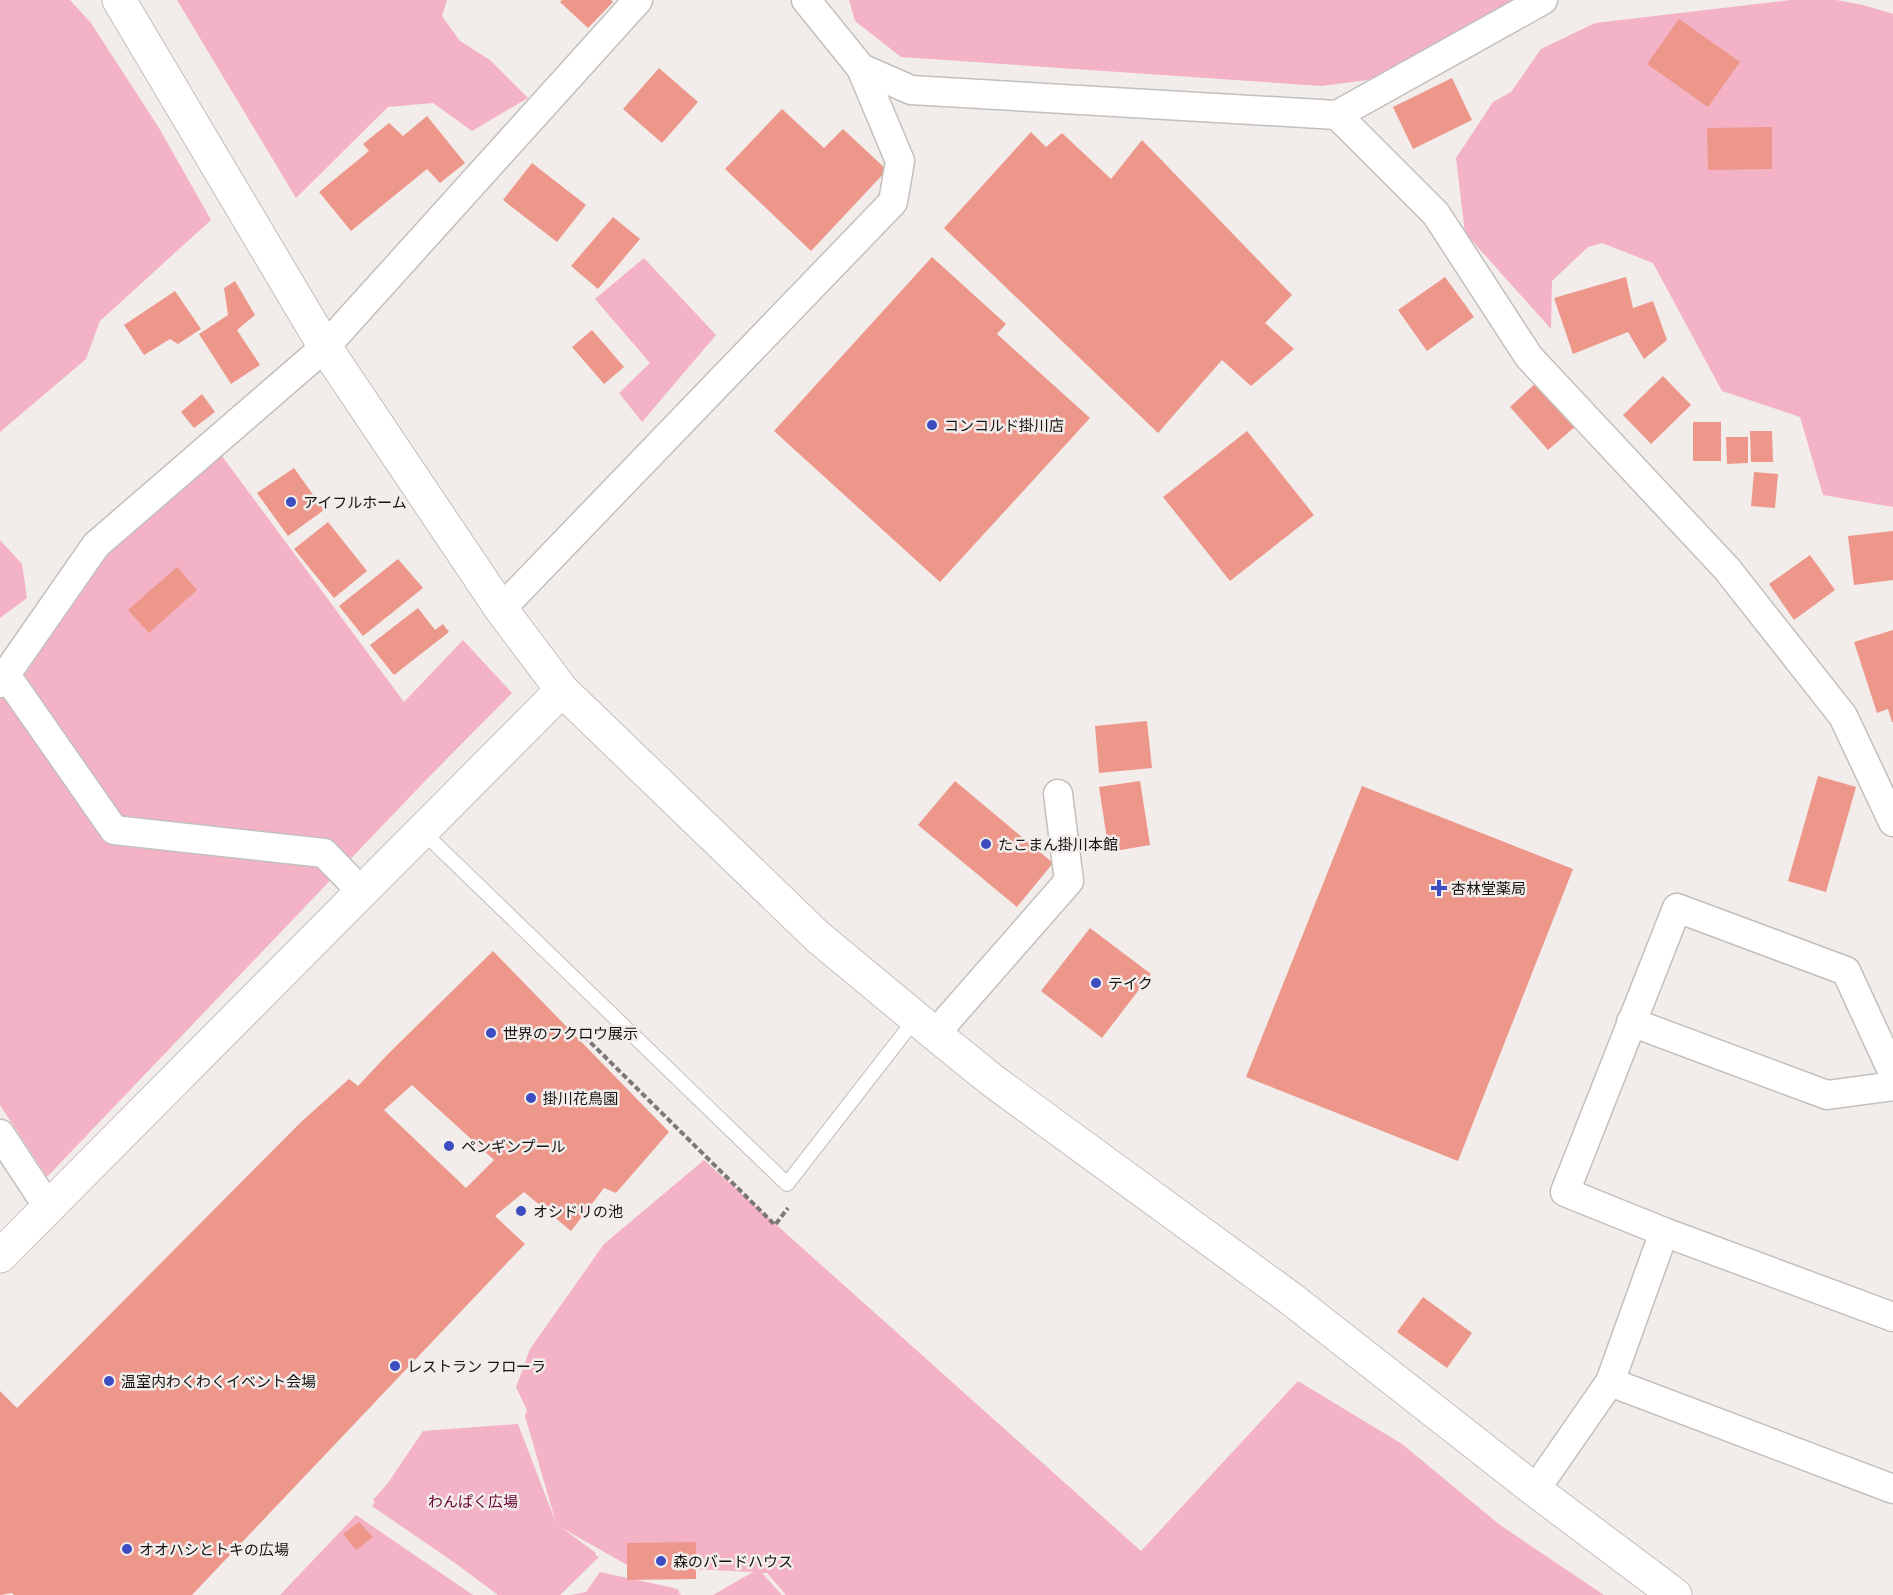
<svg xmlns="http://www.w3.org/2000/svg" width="1893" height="1595" font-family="'Noto Sans','Noto Sans JP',sans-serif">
<rect width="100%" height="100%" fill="#f2edea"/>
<g fill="#f4b2c6">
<path d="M0,0H70L91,23L159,128L211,220L100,321L86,359L0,432Z"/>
<path d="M177,0H447L442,16L460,41L490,60L528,98L472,131L433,103L388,107L296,198Z"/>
<path d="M849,0H1523L1383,78L1321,86L901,57L855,21Z"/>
<path d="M1791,0H1836L1863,5L1893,14V507L1823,495L1800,417L1722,391L1653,263L1602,243L1588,247L1552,281L1551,329L1465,233L1456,158L1493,102L1511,92L1541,49L1595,23Z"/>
<path d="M644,258L716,335L642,422L619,393L650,363L595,299Z"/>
<path d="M219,452L404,702L463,640L512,693L425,781L47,1177L0,1105V698L102,546Z"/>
<path d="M0,540L22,564L27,598L0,618Z"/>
<path d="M704,1160L1141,1551L1298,1381L1402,1444L1500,1525L1604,1595H786L767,1573H762L782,1595H713L753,1572L629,1566L562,1528L596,1553L595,1555L599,1557L560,1595H498L455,1563L372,1506L375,1502L373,1500L388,1483L423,1431L518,1424L556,1523L525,1416L527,1410L516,1387L530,1349L604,1244Z"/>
<path d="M356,1515L473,1595H280Z"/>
<path d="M600,1572L674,1588L679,1590V1593L681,1595H571L586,1592Z"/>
</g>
<g fill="#ed978b" fill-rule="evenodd">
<path d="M562,0H611L613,2L588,28L560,2Z"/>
<path d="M1679,19L1740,62L1708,107L1647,64Z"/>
<path d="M659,68L698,102L662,143L623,109Z"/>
<path d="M1452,78L1472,120L1413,149L1393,107Z"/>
<path d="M782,109L824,148L843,129L887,170L811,251L725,169Z"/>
<path d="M427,116L465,163L440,183L427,169L351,231L319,192L369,151L363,144L389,123L403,136Z"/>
<path d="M1772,127V169L1708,170L1707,128Z"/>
<path d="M1031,132L1046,147L1062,133L1111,179L1142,140L1292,295L1265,323L1294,349L1251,386L1222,360L1158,433L944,228Z"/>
<path d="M532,163L586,205L557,242L503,200Z"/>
<path d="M613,217L640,239L598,289L571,266Z"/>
<path d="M932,257L1006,324L997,334L1090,418L940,582L774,431Z"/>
<path d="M1445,277L1474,317L1427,351L1398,310Z"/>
<path d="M1626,277L1633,308L1653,301L1667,340L1644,359L1628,332L1573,354L1554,298Z"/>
<path d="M235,281L255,315L237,330L260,365L231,384L199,334L228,315L224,288Z"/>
<path d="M175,291L201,329L178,344L170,339L144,355L124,325Z"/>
<path d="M592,330L624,367L604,384L572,347Z"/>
<path d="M1663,376L1691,405L1651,444L1623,415Z"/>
<path d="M1537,382L1576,426L1548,450L1510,407Z"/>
<path d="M202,394L215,412L194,428L181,412Z"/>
<rect x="1693" y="422" width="28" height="39"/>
<path d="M1247,431L1314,515L1230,581L1163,497Z"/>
<path d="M1750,431H1772L1773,462H1751Z"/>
<path d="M1726,437H1748V463L1727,464Z"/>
<path d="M294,468L324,510L288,536L257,493Z"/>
<path d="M1754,472L1778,474L1775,508L1751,506Z"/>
<path d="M328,522L367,571L334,598L294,549Z"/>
<path d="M1893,531V580L1854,585L1848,536Z"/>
<path d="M1810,555L1835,590L1794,620L1769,584Z"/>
<path d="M398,559L423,588L363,636L339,606Z"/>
<path d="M177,567L197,590L149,633L128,610Z"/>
<path d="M418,608L435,630L443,624L449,632L394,675L370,645Z"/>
<path d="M1893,630V722H1892L1888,709L1877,713L1854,642Z"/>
<path d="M1147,721L1152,768L1099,773L1095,726Z"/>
<path d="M1818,776L1856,787L1826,892L1788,881Z"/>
<path d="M955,781L1053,863L1017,907L918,825Z"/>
<path d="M1140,781L1150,845L1109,852L1099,787Z"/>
<path d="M1362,786L1573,869L1458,1161L1246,1077Z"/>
<path d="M1090,928L1151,974L1102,1038L1041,991Z"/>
<path d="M493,951L669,1132L616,1193L604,1188L571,1231L524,1192L495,1216L525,1244L192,1595H14L12,1593L0,1595V1391L17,1408L301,1122L349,1079L358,1086L389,1053ZM412,1085L494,1160L466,1188L384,1110Z"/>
<path d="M1423,1297L1472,1333L1447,1368L1397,1332Z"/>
<path d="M359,1522L373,1537L356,1550L343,1534Z"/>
<path d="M696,1542V1579L627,1580V1543Z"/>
</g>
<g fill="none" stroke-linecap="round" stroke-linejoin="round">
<g stroke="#c3bfbb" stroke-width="16">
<path id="service" d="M422,831L787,1184L916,1018"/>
</g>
<g stroke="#c3bfbb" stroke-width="31">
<g id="minor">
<path d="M806,0L861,68L911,90L1337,115L1543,0"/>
<path d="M1337,115L1436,214L1529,357L1727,569L1843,716L1893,822"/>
<path d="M501,609L893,202L900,161L861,68"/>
<path d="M6,675L114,830L324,853L362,892"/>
<path d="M0,683L96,545L325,347L638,0"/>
<path d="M1631,1022L1827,1095L1893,1086"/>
<path d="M935,1034L1069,881L1058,794"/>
<path d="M1893,1073L1846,971L1677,908L1565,1192L1664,1232L1893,1317"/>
<path d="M0,1134L48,1207"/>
<path d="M1610,1382L1893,1489"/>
<path d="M1535,1490L1610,1382L1664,1232"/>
</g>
</g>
<g stroke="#c3bfbb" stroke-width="35">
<g id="tertiary">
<path d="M119,0L325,347L501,609L562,690L818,937L935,1034L993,1081L1290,1298L1535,1490L1675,1595"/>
<path d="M0,1256L562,690"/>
</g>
</g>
<path stroke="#7b7876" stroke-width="4" stroke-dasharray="6 3" stroke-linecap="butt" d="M584,1036L775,1225L788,1208"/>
<use href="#service" stroke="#fff" stroke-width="14"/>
<use href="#minor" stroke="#fff" stroke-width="28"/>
<use href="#tertiary" stroke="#fff" stroke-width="33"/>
</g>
<g fill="#3d4cc0" stroke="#f2edea" stroke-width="2">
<circle cx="932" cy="425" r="6"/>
<circle cx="291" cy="502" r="6"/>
<circle cx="986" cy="844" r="6"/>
<path d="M1436 879h6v6h6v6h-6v6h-6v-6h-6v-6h6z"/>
<circle cx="1096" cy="983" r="6"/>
<circle cx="491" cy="1033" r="6"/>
<circle cx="531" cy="1098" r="6"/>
<circle cx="449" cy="1146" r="6"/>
<circle cx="521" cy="1211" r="6"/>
<circle cx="395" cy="1366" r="6"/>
<circle cx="109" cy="1381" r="6"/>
<circle cx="127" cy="1549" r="6"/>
<circle cx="661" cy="1561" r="6"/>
</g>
<g text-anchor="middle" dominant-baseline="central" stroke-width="5" stroke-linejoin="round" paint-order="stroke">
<g font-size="15" fill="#151312" stroke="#f2edea" text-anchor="start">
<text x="944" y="425">コンコルド掛川店</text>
<text x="303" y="502">アイフルホーム</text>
<text x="998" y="844">たこまん掛川本館</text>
<text x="1451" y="888">杏林堂薬局</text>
<text x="1108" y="983">テイク</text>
<text x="503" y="1033">世界のフクロウ展示</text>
<text x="543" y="1098">掛川花鳥園</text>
<text x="461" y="1146">ペンギンプール</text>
<text x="533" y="1211">オシドリの池</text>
<text x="407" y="1366">レストラン フローラ</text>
<text x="121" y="1381">温室内わくわくイベント会場</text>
<text x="139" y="1549">オオハシとトキの広場</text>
<text x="673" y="1561">森のバードハウス</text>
</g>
<g font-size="15" fill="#680034" stroke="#f2edea">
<text x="473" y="1501">わんぱく広場</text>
</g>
</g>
</svg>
